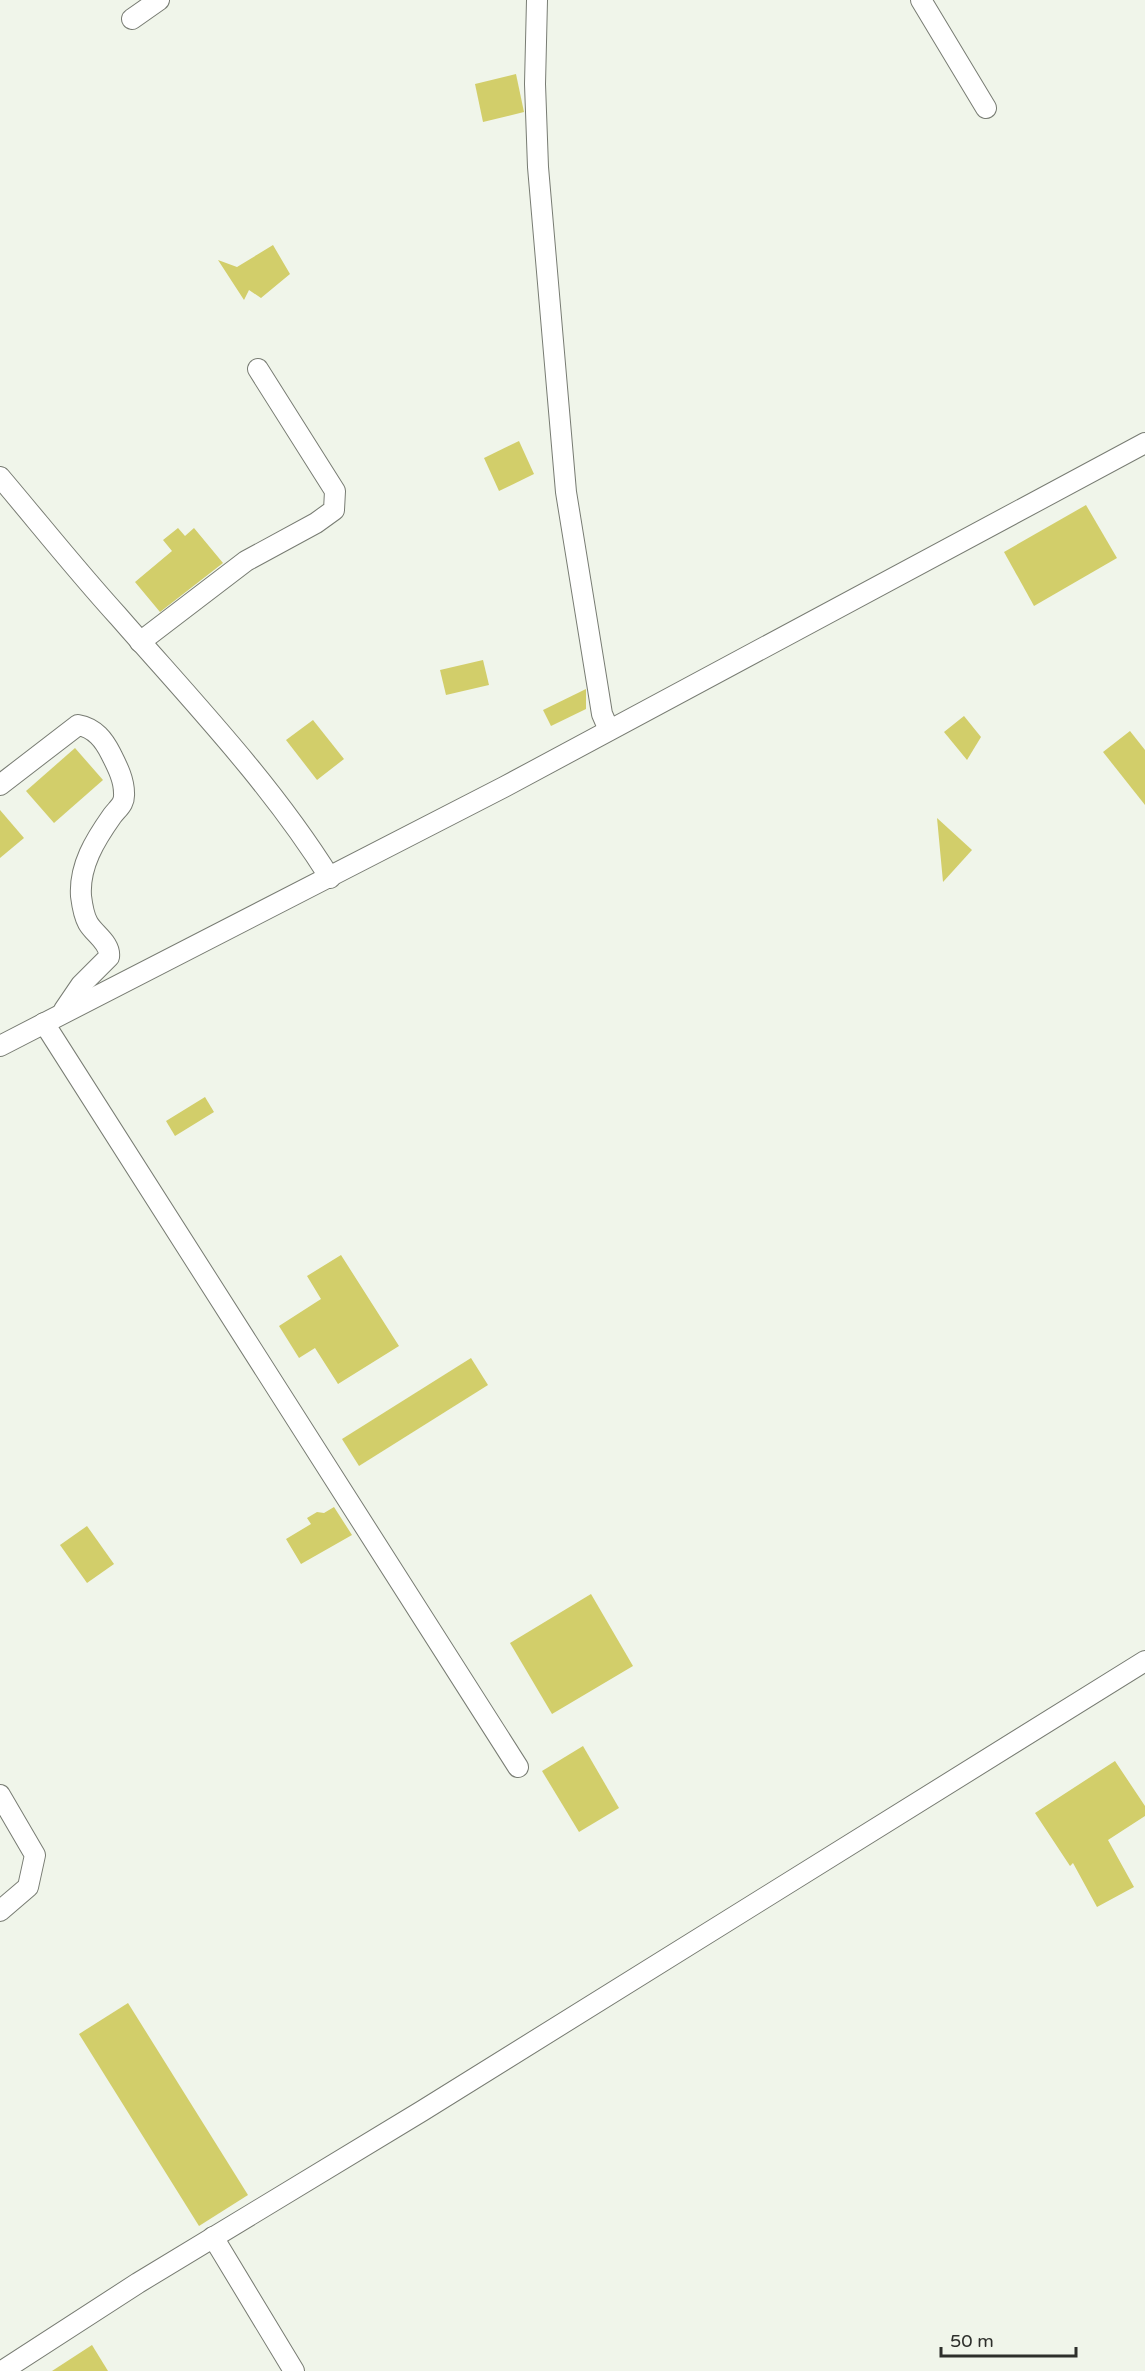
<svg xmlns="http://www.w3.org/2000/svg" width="1145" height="2371" font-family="'Varela Round',sans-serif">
<rect width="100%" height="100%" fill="#f0f5ea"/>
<g fill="#d2ce6a">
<path d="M516,74L524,112L483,122L475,84Z"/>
<path d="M273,245L290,274L261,298L249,290L244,300L218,260L237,267Z"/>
<path d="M519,441L534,474L499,491L484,458Z"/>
<path d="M1086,505L1117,558L1034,606L1004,552Z"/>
<path d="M178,528L185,536L194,528L223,563L160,612L135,582L172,551L163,540Z"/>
<path d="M483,660L489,685L446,695L440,670Z"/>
<path d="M586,689V709L551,726L543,710Z"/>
<path d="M964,716L981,737L967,760L944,732Z"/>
<path d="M313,720L344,759L317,780L286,740Z"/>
<path d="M1130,731L1145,750V805L1103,752Z"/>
<path d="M75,748L103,780L54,823L26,791Z"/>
<path d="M0,810L24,838L0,858Z"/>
<path d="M937,818L972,850L943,882Z"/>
<path d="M205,1097L214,1112L175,1136L166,1121Z"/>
<path d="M341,1255L399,1346L338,1384L315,1348L299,1358L279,1326L321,1299L307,1276Z"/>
<path d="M471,1358L488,1385L359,1466L342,1439Z"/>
<path d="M334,1507L352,1535L301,1564L286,1539L311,1524L307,1518L317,1512L324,1513Z"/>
<path d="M87,1526L114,1564L87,1583L60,1545Z"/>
<path d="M591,1594L633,1666L552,1714L510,1643Z"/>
<path d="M583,1746L619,1808L579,1832L542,1771Z"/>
<path d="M1115,1761L1145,1806V1816L1108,1840L1134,1887L1097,1907L1073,1863L1070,1866L1035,1813Z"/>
<path d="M128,2003L248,2195L199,2226L79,2034Z"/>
<path d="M92,2345L108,2371H52Z"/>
</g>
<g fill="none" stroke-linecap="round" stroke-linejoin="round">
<g stroke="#787c73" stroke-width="22">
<g id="minor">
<path d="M537,0L535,84L538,167L566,492L598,689L602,714L609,730"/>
<path d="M921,0L986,108"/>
<path d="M132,19L159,0"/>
<path d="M0,477C39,523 77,571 118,616C192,701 270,782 330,878"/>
<path d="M140,642L246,561L316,523L334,510L335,491L258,369"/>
<path d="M0,785L78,725C95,728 104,740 111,754C117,766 124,779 124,793C125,804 118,808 112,816C95,840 79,866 81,896C82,904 84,916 88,923C94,934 111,943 109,957L81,985L64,1010"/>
<path d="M44,1023L518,1767"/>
<path d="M0,1046L504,787L1145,443"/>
<path d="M0,1795L35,1855L28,1887L0,1911"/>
<path d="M213,2237L294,2371"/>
<path d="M2,2371L138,2283L422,2111L1145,1661"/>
</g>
</g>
<use href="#minor" stroke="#fff" stroke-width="20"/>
</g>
<path d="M941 2347v9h135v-9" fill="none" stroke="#2d2f2b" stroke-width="3"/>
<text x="950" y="2347" font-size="18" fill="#2d2f2b" stroke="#f0f5ea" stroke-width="4.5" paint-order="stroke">50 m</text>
</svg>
